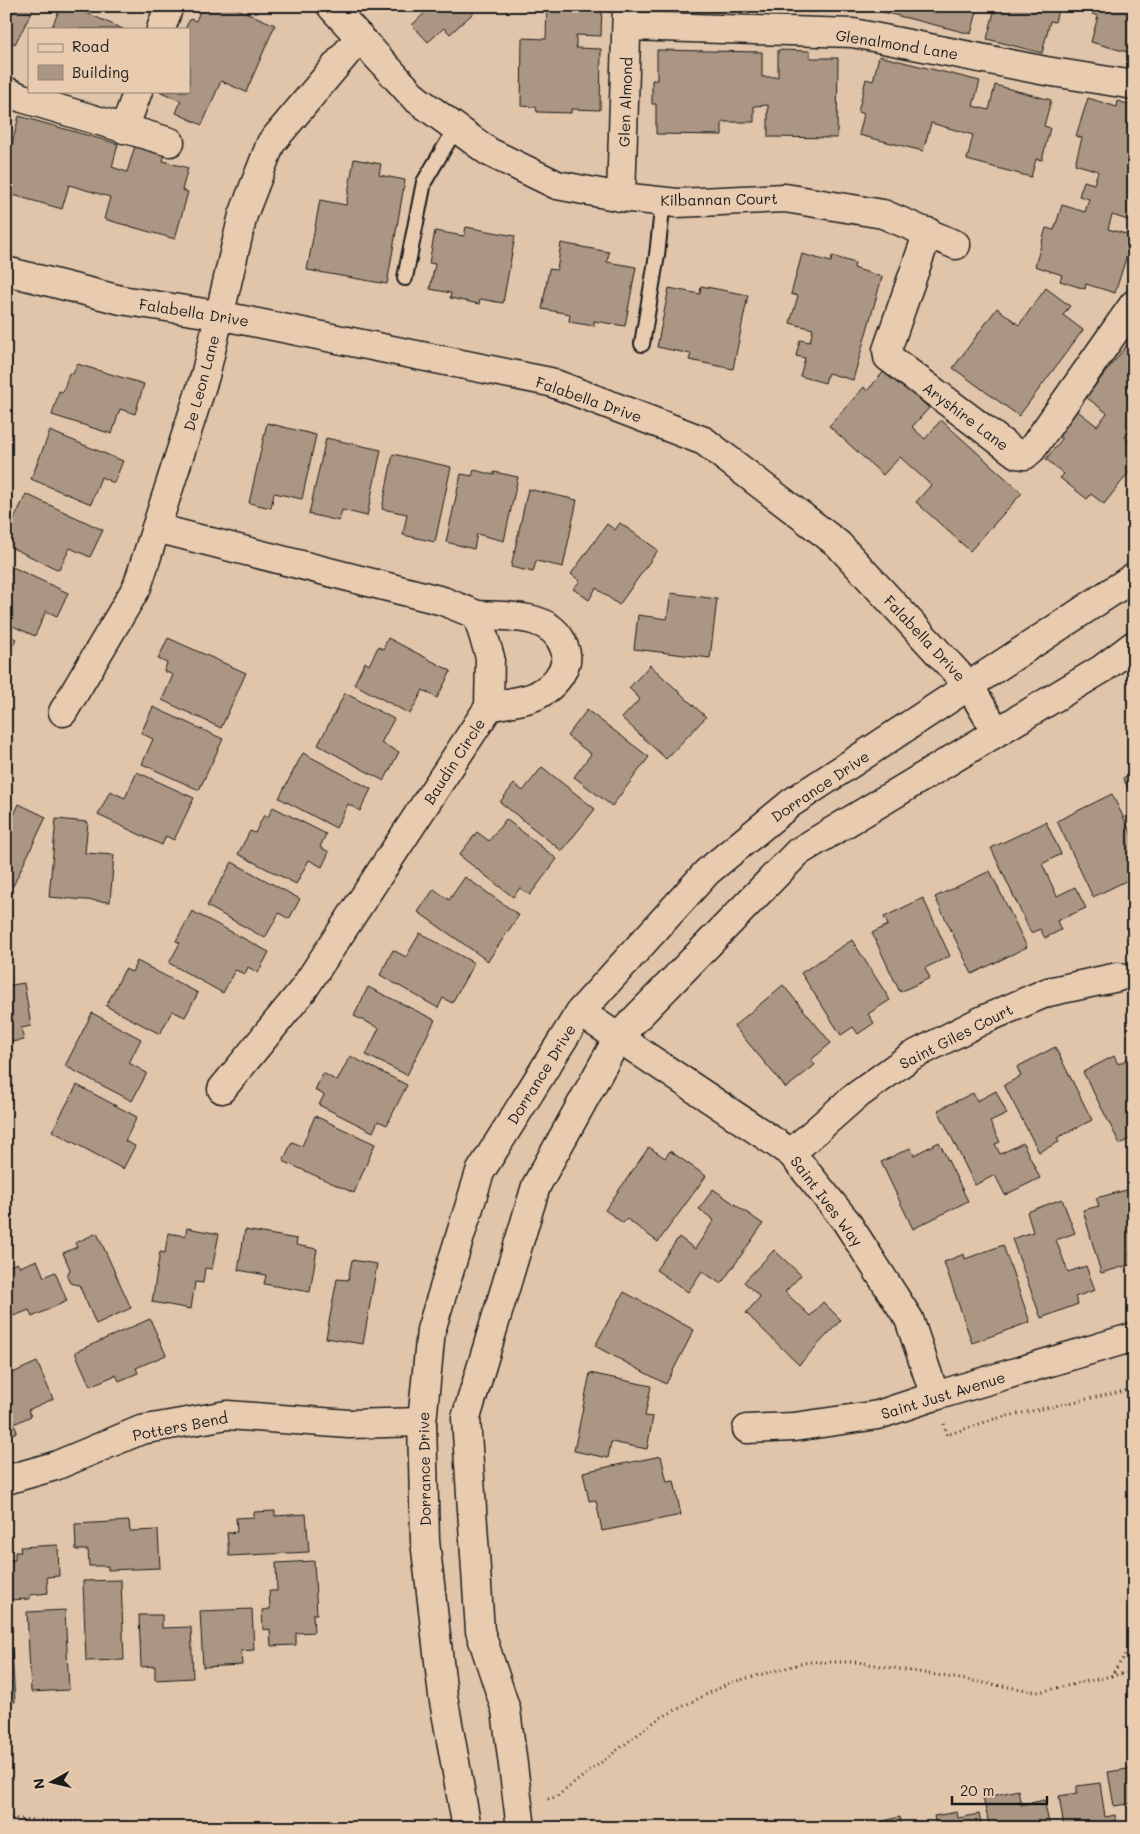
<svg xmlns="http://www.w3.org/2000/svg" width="1140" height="1834" font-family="Mali,sans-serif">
<rect width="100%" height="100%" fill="#e1c5aa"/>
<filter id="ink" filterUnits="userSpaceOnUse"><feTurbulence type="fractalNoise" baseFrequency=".02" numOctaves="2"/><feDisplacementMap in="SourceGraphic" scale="10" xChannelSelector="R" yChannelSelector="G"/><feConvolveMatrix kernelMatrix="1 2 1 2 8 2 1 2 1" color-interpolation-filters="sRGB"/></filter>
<g filter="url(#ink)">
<g fill="#aa9682" stroke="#1c1c1c">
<path d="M6,6H35L15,44L9,41L6,46Z"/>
<path d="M61,6H71L123,29H51Z"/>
<path d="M202,6H231L275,25L246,92L221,81L202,125L176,113L181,101L159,91H189V29H185L190,19L196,21Z"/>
<path d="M432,6H481L450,34L444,28L428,42L412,25Z"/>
<path d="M547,6H602L601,36L576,35V48L601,49L600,110L571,109V113L537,112L536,107L521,106L522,38L546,39Z"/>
<path d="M790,6H849V11L790,9Z"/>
<path d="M872,6H1059L1055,22L1050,21L1042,53L987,39L994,12L978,8L971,34L871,9Z"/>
<path d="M1094,6H1134V54L1091,42L1098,16L1092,14Z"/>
<path d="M657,50L762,52V77H778V50L810,51V58H838L837,138L768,137V105L754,106V122H722V135L656,134V104H652V80H657Z"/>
<path d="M879,56L980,81L973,106L989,110L995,85L1051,100L1044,126L1050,128L1042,160L1036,159L1031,177L967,160L973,135L931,123L923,151L859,135L864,114L858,112L866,79L873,81Z"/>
<path d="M1088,98L1117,107L1118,101L1134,106V222L1112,215L1108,229L1133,236L1115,293L1086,284L1085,289L1060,281L1062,275L1035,266L1046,228L1054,230L1062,205L1085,212L1089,199L1079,196L1084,181L1094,184L1098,171L1075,164L1082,138L1076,136Z"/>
<path d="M19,116L118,144L112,167L127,172L135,146L165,155L163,161L188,168L182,190L188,192L175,239L104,219L110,197L69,185L62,209L6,193V143L12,144Z"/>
<path d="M354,159L381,164L379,175L405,180L387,284L307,270L320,200L346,205Z"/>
<path d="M466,227L515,236L503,303L480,299L479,304L450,298L451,293L430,289L435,264L429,263L435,231L464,236Z"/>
<path d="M561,243L609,252L607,262L636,267L625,326L594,321V326L569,322L570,314L542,309L549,269L557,270Z"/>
<path d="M802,254L831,262L832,256L855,263L854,268L882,277L853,380L828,373L825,383L800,376L805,358L796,356L800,340L810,342L813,329L790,323L798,296L791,294Z"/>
<path d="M701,286L748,295L733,369L689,360L691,354L657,347L669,288L700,294Z"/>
<path d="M1046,288L1070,306L1063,315L1083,330L1019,416L953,368L997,308L1019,325Z"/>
<path d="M1134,336V426L1125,437L1134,444V466L1104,504L1091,494L1087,499L1060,478L1064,474L1046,459L1062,439L1056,434L1075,409L1097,426L1107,413L1086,397Z"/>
<path d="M77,364L144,384L135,414L120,409L112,434L52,415L59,391L63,392L69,373L73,374Z"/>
<path d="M886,369L929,408L912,427L925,439L941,420L1022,493L970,551L916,502L931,485L900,457L883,475L829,426L864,387L867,391Z"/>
<path d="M267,423L316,435L302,499L274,493L271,508L249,503Z"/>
<path d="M50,431L123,461L114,483L101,477L91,504L31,479Z"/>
<path d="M326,438L381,450L367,516L342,510L339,521L309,514Z"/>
<path d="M393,454L451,467L435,542L403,535L407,514L382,509Z"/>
<path d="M474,470L494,475V472L518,477L504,541L477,534L474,549L446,542L461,474L472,476Z"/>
<path d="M528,489L577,500L563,567L536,561L533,572L511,567Z"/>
<path d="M26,494L103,530L90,557L70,548L59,570L6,545V536Z"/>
<path d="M620,523L658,550L619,605L596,588L589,600L573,589L580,581L571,574L607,524L615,530Z"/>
<path d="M6,564L68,593L57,616L46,611L35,636L6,623Z"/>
<path d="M671,593L717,599L710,658L634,649L638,615L667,619Z"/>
<path d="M6,634L16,639L6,658Z"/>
<path d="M168,638L246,673L221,728L162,700L173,675L164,671L167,663L158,659Z"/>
<path d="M388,638L451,671L437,698L423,690L410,714L354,684L365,662L369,665L378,647L383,649Z"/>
<path d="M650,665L706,717L666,759L622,718L640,699L629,688Z"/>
<path d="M345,693L394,719L381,743L399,752L384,781L318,745Z"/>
<path d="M153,707L223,739L199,790L142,764L153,739L141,733Z"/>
<path d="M587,710L649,757L612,806L574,777L591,754L567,736Z"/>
<path d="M303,753L371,789L360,811L348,804L336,828L279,798Z"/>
<path d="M542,767L595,809L562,851L500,802L514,784L523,791Z"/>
<path d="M137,772L194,798L174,840L166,836L162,845L98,815L110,791L125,798Z"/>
<path d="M1134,772V799L1123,778Z"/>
<path d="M1112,794L1134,839V877L1093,897L1057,821Z"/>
<path d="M19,804L46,817L13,886L6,883V811L14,815Z"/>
<path d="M273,807L326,834L320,847L329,852L322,867L309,860L296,884L238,854L250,831L255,833L264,815L268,817Z"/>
<path d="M56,819L88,822L85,853L114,855L110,902L49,897Z"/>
<path d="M506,819L557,859L530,895L520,888L513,897L459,855L477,832L489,841Z"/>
<path d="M1046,822L1061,854L1042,864L1057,896L1075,887L1086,908L1057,921L1061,930L1045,938L1040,929L1031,933L991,848Z"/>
<path d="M232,862L300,899L289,919L279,913L265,938L207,906Z"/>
<path d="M990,871L1027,947L972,974L935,897Z"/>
<path d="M465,877L519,915L488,961L418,912L434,889L449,900Z"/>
<path d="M923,898L950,956L925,968L930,978L900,992L872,933L888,925L884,917Z"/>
<path d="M192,911L269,952L258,973L248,967L245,974L235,970L223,993L169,963L180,943L176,941Z"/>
<path d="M420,933L474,963L452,1003L443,998L438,1008L380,975L393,950L406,957Z"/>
<path d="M852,940L890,1000L868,1014L874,1023L858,1034L853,1027L841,1035L801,973Z"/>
<path d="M137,961L198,993L185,1017L172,1011L160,1034L106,1006L125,969L132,972Z"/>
<path d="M24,983L31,1026L21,1028L24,1040L10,1042L13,1056L6,1057V986Z"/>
<path d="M783,985L831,1043L811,1060L815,1065L786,1088L734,1026Z"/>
<path d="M368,987L435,1020L407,1075L366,1055L379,1028L354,1016Z"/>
<path d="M92,1013L141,1039L129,1063L147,1073L132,1101L65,1066Z"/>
<path d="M1055,1047L1092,1120L1057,1138L1059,1142L1039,1152L1004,1085L1021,1076L1017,1067Z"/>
<path d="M350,1056L407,1085L387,1125L378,1121L373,1132L319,1105L324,1095L315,1090L323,1073L337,1081Z"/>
<path d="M1114,1056L1118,1064L1134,1056V1137L1120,1144L1083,1072Z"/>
<path d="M77,1085L137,1117L125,1141L135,1146L123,1169L52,1131Z"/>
<path d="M996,1091L1007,1114L990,1122L1000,1142L995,1144L1000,1154L1023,1143L1040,1178L1005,1195L995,1175L975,1185L938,1110L973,1093L977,1101Z"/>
<path d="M315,1116L375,1144L354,1193L283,1161L292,1142L302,1146Z"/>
<path d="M939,1142L968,1201L913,1229L881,1162L910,1148L914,1155Z"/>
<path d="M649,1147L665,1158L670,1151L706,1176L658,1242L627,1219L623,1223L605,1210Z"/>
<path d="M1134,1188V1253L1130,1254L1133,1264L1101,1273L1083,1210L1099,1206L1096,1198Z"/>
<path d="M713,1189L763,1224L721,1284L702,1271L688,1292L656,1270L679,1237L695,1249L714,1220L699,1209Z"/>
<path d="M1062,1199L1075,1233L1056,1240L1068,1272L1086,1266L1095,1290L1075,1297L1078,1304L1041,1318L1012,1239L1033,1232L1027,1212Z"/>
<path d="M187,1228L219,1234L212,1269L205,1268L203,1283L195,1282L191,1309L152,1302L160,1252L165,1253L168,1233L185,1236Z"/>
<path d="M245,1230L297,1239L296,1245L317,1249L310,1292L264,1284L266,1275L238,1270Z"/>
<path d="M97,1233L131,1308L96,1324L79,1285L70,1283L67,1276L70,1269L63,1253L77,1247L75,1243Z"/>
<path d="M1003,1245L1030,1322L972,1343L944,1262L964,1254L965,1259Z"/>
<path d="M774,1250L801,1275L785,1292L810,1316L823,1302L841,1320L799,1365L746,1313L760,1297L744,1282Z"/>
<path d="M37,1260L44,1277L55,1272L67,1301L32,1317L29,1310L14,1316L11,1309L6,1311V1268L17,1263L20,1267Z"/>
<path d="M352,1260L377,1264L363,1344L326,1338L337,1279L348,1280Z"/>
<path d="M624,1292L694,1330L666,1384L595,1346Z"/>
<path d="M150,1319L166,1355L136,1368L138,1373L119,1381L116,1375L90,1386L75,1352Z"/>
<path d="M37,1362L53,1399L28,1410L31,1416L14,1424L17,1432L6,1436V1376Z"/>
<path d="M590,1373L651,1386L645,1416L653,1417L647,1449L611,1442L608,1458L574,1451Z"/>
<path d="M661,1456L667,1482L674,1481L681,1515L602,1531L596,1500L589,1501L583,1472Z"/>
<path d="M275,1511V1516L306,1514L309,1552L229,1556L227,1533L237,1532L236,1518L254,1517V1512Z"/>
<path d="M129,1521L130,1531L158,1530L160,1568L108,1570V1566H89L88,1550H76L75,1524Z"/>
<path d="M58,1545L59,1576L47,1577L48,1593L30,1595V1599L6,1600V1560H15V1552H21L20,1547Z"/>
<path d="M314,1561L317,1614H313L314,1632L296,1633V1645L271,1646L270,1629L263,1630L262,1610L270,1609L269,1591H277L276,1563Z"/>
<path d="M121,1580L124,1660L86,1661L83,1581Z"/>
<path d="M252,1609L254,1650L241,1651L242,1665L203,1667L200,1611Z"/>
<path d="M65,1610L69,1690L31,1692L27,1612Z"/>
<path d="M139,1615H162V1628L191,1627L193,1678L155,1680V1666L141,1667Z"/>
<path d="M12,1650L15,1702H6V1651Z"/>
<path d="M1134,1768V1803L1114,1806L1108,1772Z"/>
<path d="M1100,1783L1105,1817L1115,1815L1117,1828H1064L1059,1796L1077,1793V1786Z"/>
<path d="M1018,1790L1021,1805L1044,1800L1050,1828H990L983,1798Z"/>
<path d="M957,1812L958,1818L979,1814L982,1828H937L934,1816Z"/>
<path d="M900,1817L903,1828H867V1825Z"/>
</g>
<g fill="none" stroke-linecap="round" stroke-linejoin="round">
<g stroke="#1c1c1c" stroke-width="18">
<g id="service">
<path d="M405,278L424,182L456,128"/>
<path d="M642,344L657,255L663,201"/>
</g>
</g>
<g stroke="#1c1c1c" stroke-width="31">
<g id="minor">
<path d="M331,6L415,98L489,152L557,185L621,197L677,203L785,198L883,214L956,245"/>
<path d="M627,26L853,33L1046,71L1134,85"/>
<path d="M161,29L169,6"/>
<path d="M6,91L22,98L170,142"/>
<path d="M124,129L138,91"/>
<path d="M621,197L627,6"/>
<path d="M928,232L887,350L888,357L1017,454L1025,455L1032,449L1134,304"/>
<path d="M6,271L121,300L218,315L550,382L704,441L838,544L970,687L996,731"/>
<path d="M156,528L443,601L477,615L490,657L489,707L303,990L222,1089"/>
<path d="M477,615C507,617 552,612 564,647C566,652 567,656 566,661C562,676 554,685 541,693C530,701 503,703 489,707"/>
<path d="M63,712L137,587L205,376L243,215L271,143L360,37"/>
<path d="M580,1012L791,1153L846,1221L909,1319L935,1396"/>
<path d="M791,1153L852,1099L910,1057L985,1019L1048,992L1118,977"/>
<path d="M747,1429L794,1427L878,1415L935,1396L1134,1337"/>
<path d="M6,1480L55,1466L141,1430L227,1415L349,1424L422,1422"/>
</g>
</g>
<g stroke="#1c1c1c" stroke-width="31">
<g id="tertiary">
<path d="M467,1828L443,1696L425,1541L422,1422L431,1330L480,1172L580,1012L707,872L791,803L1134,577"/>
<path d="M521,1828L506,1710L480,1631L466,1418L536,1186L619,1036L798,852L1102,669L1134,645"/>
</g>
</g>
<g stroke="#1c1c1c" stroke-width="3" stroke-dasharray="1 4" stroke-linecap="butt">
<path d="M944,1424L947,1435L994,1419L1134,1389"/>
<path d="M1111,1676L1134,1671"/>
<path d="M548,1799L556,1797L658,1719L729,1683L808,1662H857L1039,1692L1111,1676L1134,1642"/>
<path d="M6,1818L89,1824L102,1828"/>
<path d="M415,1828L436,1823"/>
</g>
<use href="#service" stroke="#e9ccb0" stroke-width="14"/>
<use href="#minor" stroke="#e9ccb0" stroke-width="28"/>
<use href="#tertiary" stroke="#e9ccb0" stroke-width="28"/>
</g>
</g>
<g text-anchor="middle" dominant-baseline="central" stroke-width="5" stroke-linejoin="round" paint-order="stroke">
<g font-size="15" fill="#1c1c1c" stroke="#e9ccb0">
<text transform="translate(897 44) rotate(9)">Glenalmond Lane</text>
<text transform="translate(625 102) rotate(-88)">Glen Almond</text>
<text transform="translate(719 199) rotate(-1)">Kilbannan Court</text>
<text transform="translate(194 312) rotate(9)">Falabella Drive</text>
<text transform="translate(201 383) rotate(-75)">De Leon Lane</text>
<text transform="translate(589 399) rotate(19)">Falabella Drive</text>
<text transform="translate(966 416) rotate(37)">Aryshire Lane</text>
<text transform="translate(925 638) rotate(47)">Falabella Drive</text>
<text transform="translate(454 761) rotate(-57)">Baudin Circle</text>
<text transform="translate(820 786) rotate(-34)">Dorrance Drive</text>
<text transform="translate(956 1036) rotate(-27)">Saint Giles Court</text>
<text transform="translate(541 1074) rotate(-58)">Dorrance Drive</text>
<text transform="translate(827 1201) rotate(53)">Saint Ives Way</text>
<text transform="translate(943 1395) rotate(-17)">Saint Just Avenue</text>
<text transform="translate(180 1426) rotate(-11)">Potters Bend</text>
<text transform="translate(424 1469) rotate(-91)">Dorrance Drive</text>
</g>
</g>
<rect width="1140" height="1834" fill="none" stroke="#e9ccb0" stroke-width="25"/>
<rect x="12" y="12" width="1115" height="1809" fill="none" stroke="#1c1c1c" stroke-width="2" filter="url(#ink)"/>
<rect x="28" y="28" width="162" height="65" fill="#e9ccb0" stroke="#978675"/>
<rect x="38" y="44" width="25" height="8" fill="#e9ccb0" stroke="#978675"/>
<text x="72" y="52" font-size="15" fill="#1c1c1c">Road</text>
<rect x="38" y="65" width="25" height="15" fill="#aa9682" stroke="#978675"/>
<text x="72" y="78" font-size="15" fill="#1c1c1c">Building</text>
<g transform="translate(52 1782) rotate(262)" stroke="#e9ccb0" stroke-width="4" paint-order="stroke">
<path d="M0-4L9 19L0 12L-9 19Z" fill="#1c1c1c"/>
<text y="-8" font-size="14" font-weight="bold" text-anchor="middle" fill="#1c1c1c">N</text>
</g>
<path d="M952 1796v8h95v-8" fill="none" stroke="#1c1c1c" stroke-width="2.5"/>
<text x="960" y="1796" font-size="15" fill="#1c1c1c" stroke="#e9ccb0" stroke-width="4" paint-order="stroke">20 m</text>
</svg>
